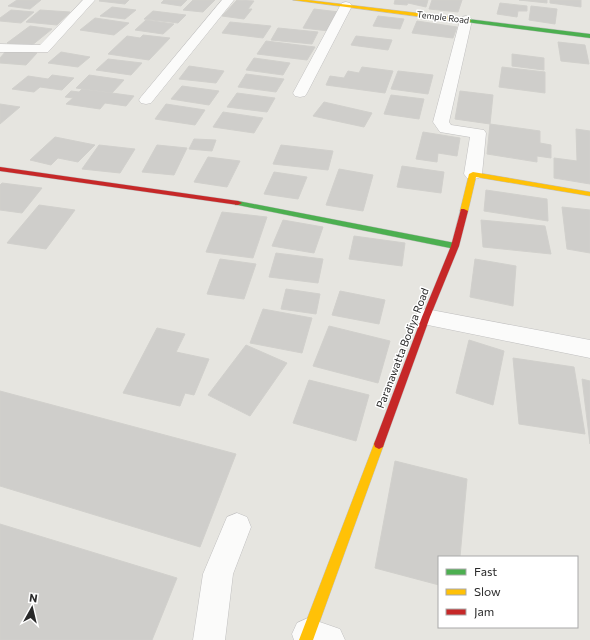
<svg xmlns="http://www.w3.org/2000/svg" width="590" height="640" font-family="Commissioner,sans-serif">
<rect width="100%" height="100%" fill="#e6e5e0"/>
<g fill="#cfcecb" stroke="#d1d0cc">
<path d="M17,0H41L30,9L8,6Z"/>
<path d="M100,0H129L125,4L99,1Z"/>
<path d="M164,0H187L181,6L161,3Z"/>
<path d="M193,0H215L203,12L183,10Z"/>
<path d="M237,0L254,1L248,9H252L244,19L222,16Z"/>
<path d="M395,0H428L426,7L408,3L407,5L394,4Z"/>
<path d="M432,0H462L458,12L429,9Z"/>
<path d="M519,0H547V3Z"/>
<path d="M550,0H581V7L550,3Z"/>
<path d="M500,3L527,6V11H518L517,17L497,14Z"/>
<path d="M531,6L557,9L555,24L529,20Z"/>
<path d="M112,7L136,10L125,19L100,16Z"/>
<path d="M314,9L339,12L329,31L303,28Z"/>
<path d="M11,10L34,12L21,23L0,21V18Z"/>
<path d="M40,10L70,12L57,25L26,22Z"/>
<path d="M153,11L186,15L178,23L144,19Z"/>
<path d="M378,16L404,19L400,29L373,26Z"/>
<path d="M95,18L129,23L114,35L80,30Z"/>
<path d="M146,20L174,24L163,34L135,30Z"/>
<path d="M417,21L457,27L453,38L412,33Z"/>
<path d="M230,22L271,26L263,38L222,33Z"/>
<path d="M30,26L52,29L31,46L7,43Z"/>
<path d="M278,28L318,32L312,44L271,40Z"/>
<path d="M143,35L170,38L149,60L108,54L127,36L140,38Z"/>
<path d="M356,36L392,40L388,50L351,45Z"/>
<path d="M266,41L315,47L307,60L257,54Z"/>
<path d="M558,42L585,45L589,64L561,61Z"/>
<path d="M6,51L37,53L26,65L0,63V58Z"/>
<path d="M61,52L90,57L78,67L48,63Z"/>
<path d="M512,54L544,58V70L512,66Z"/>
<path d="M254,58L290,63L283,75L246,70Z"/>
<path d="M108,59L142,63L131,75L96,70Z"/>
<path d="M189,66L224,71L216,83L179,79Z"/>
<path d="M362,67L393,71L385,93L326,85L330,76L344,78L348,71L359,73Z"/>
<path d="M502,67L545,72V93L499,87Z"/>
<path d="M398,71L433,75L428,94L391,89Z"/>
<path d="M246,74L284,79L276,92L238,87Z"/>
<path d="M52,75L74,78L62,90L40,87L34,92L12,89L28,76L48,79Z"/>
<path d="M89,75L124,80L112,93L76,88Z"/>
<path d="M182,86L219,91L209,105L171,99Z"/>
<path d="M82,89L134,96L126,106L105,103L100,109L66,104L73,98L65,97L71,91L79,92Z"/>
<path d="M460,91L493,95L490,124L455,119Z"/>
<path d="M237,93L275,98L267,112L227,107Z"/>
<path d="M391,95L424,99L419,119L384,114Z"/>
<path d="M324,102L372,113L364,127L313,116Z"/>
<path d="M0,104L20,107L0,124Z"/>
<path d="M166,104L205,110L195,125L155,119Z"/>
<path d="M223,112L263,118L254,133L213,127Z"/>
<path d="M490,124L540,131V143L551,145V158L537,156V162L487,154Z"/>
<path d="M576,129L590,131V184L554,178V158L577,161Z"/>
<path d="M423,132L460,138L457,156L438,153L437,162L416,159Z"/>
<path d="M55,137L95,145L78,162L58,158L51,165L30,160Z"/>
<path d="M194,139L216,140L212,151L189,149Z"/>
<path d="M99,145L135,149L120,173L82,169Z"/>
<path d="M157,145L187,148L174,175L142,172Z"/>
<path d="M281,145L333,151L328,170L273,164Z"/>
<path d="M208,157L240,161L227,187L194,182Z"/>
<path d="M402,166L444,172L441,193L397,187Z"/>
<path d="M339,169L373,175L363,211L326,205Z"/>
<path d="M274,172L307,177L298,199L264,194Z"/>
<path d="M2,183L42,188L22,213L0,210V185Z"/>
<path d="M486,190L547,199L548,221L484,211Z"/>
<path d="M39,205L75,210L46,249L7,243Z"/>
<path d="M562,207L590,210V253L567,249Z"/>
<path d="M222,212L267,217L253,258L206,252Z"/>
<path d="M283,220L323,227L314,253L272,246Z"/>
<path d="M481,220L545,226L551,254L483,247Z"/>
<path d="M354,236L405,243L402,266L349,259Z"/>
<path d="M276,253L323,259L318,283L269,277Z"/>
<path d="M220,259L256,264L244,299L207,294Z"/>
<path d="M475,259L516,266L513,306L470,297Z"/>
<path d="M286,289L320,294L316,314L281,309Z"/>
<path d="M340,291L385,300L379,324L332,315Z"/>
<path d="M263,309L312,318L302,353L250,343Z"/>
<path d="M329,326L390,341L378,383L313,366Z"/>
<path d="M157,328L185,334L176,352L209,359L194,395L185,393L180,406L123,393Z"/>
<path d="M469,340L504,351L493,405L456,393Z"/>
<path d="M246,345L287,363L250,416L208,395Z"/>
<path d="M513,358L574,367L585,434L519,424Z"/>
<path d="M582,379L590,381V444Z"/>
<path d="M309,380L369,395L356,441L293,423Z"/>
<path d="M0,391L236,454L200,547L0,486Z"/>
<path d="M395,461L467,479L460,557H439V585L375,568Z"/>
<path d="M0,524L177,578L152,640H0Z"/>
</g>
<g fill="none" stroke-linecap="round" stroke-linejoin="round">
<g stroke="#c1c0c0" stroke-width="1">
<g id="street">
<path d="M83,0H95L48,52H0V44L40,45Z"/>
<path d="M222,0H234L151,103L146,104L141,103L139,100L141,97Z"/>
<path d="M346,2L350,3L352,6L307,93L305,96L300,97L295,96L293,93L340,6L342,3Z"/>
<path d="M466,16L470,17L472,20L449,122L451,125L484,130L486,133L482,174L479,178L473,179L467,178L464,174L470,137L440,132L433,122L460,20L462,17Z"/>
<path d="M426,309L590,340V358L418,323L415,317L418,311Z"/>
<path d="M237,513L247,517L251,527L233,574L225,640H193L203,574L227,517Z"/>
<path d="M308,618L340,629L345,640H294L292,634L297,623Z"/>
</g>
</g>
<g stroke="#c1c0c0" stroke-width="1">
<g id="fast">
<path d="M468,19L590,34V38L466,22L465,21Z"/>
<path d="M235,201H238L455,243L459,246L455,249L238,205H235Z"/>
</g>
</g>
<g stroke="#c1c0c0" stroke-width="1">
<g id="slow">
<path d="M293,0H307L468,19L471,21L468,23Z"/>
<path d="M473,172L590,192V196L476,177L468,211L464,213L460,211L469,174Z"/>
<path d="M379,439L383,441L384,444L313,640H299L374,444L375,441Z"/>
</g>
</g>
<g stroke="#c1c0c0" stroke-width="1">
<g id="jam">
<path d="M0,167L238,201L242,203L238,205L0,171Z"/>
<path d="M461,209H464L468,211L459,246L430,317L384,444L383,447L379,449L375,447L374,444L422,317L451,246Z"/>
</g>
</g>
<use href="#street" fill="#fbfbfa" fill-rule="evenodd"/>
<use href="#fast" fill="#4caf50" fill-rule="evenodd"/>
<use href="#slow" fill="#ffc107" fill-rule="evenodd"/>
<use href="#jam" fill="#c62828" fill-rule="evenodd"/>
</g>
<g text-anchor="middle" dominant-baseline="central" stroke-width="3" stroke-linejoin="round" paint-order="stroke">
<g font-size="9" fill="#292929" stroke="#fff">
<text transform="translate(443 17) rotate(7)">Temple Road</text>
</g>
<g font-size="11" fill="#292929" stroke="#fff">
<text transform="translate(402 348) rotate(-69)">Paranawatta Bodiya Road</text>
</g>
</g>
<rect x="438" y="556" width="140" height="72" fill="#ffffff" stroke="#a9a9a9"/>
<rect x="446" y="569" width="20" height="6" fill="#4caf50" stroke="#a9a9a9"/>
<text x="474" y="576" font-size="12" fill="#292929">Fast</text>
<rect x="446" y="589" width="20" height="6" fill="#ffc107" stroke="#a9a9a9"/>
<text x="474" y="596" font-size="12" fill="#292929">Slow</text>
<rect x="446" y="609" width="20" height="6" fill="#c62828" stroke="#a9a9a9"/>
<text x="474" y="616" font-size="12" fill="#292929">Jam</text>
<g transform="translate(32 608) rotate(8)" stroke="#ffffff" stroke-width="3" paint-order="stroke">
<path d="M0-3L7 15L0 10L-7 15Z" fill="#292929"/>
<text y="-6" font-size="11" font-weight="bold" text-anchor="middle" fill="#292929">N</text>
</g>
</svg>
